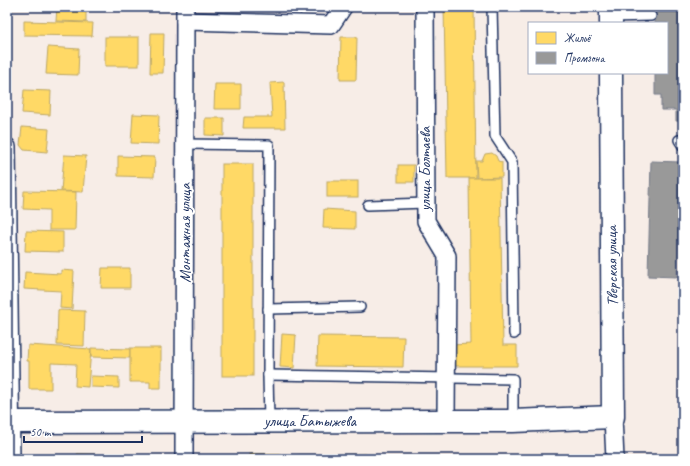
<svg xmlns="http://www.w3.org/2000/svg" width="690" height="466" font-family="Caveat,sans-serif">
<rect width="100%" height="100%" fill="#f7ede7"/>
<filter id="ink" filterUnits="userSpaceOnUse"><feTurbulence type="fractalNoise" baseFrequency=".025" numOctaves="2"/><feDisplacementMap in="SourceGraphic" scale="8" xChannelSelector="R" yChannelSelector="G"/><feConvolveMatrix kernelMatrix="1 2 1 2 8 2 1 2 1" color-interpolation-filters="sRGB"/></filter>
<g filter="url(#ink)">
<g fill="#ffd966" stroke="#bba664">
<path d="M57,7H86V22L56,21Z"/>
<path d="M444,7H474L476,178H447Z"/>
<path d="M24,21L93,23L92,36L24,35Z"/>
<path d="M151,33H164L163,73H150Z"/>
<rect x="105" y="37" width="34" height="29"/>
<path d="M341,37H357L356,80H340Z"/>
<path d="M48,47L79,49L78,75L46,74Z"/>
<path d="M284,82L285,128H243L244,117H272L270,83Z"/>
<path d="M215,84H241V109H214Z"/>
<path d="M24,90L51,91L50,115L22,113Z"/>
<path d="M133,114L159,115L158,144L131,143Z"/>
<path d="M205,118H224V136L205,135Z"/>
<path d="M22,127L49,129L47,152L24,150L20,145Z"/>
<path d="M492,153L496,156L498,161L502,162V177L477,178L476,161H482L485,154Z"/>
<path d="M64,155L86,156L83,192L61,191Z"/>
<path d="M118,156L155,157L154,177L118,176Z"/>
<rect x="222" y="164" width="31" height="212"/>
<rect x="398" y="165" width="16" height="17"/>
<path d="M469,178H500L503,345H517V366H451V345L471,344Z"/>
<rect x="327" y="181" width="31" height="16"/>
<path d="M24,191L76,192L75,230H49V210L23,209Z"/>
<path d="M324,209L355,211V229L323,228Z"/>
<path d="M26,231L63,232V252L25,251Z"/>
<path d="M102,268H130V288H101Z"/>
<path d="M61,270L74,271L72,309L60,308L61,291L24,289L25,272L61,274Z"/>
<path d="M58,310L85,311L84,346L57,345Z"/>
<path d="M282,334L296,335L294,368L280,367Z"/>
<path d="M318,336L404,337L403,367L317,366Z"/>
<path d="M28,345L91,349L88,387L75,386L76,364L51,363V389H29V361H27Z"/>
<path d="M91,348L130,349V358L91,357Z"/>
<path d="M130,348H161V388H150V382H130Z"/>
<path d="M91,376L119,377V388L91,387Z"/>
<path d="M77,454L126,455V459H77Z"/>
<rect x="249" y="454" width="31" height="5"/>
<path d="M366,454V459H340V455Z"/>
<rect x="299" y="455" width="22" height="4"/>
</g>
<g fill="#999" stroke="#737987">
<path d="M656,7H683V121H676V110H661V95H655V73H667V23H655Z"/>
<path d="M651,161L680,162L677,277L648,276Z"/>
</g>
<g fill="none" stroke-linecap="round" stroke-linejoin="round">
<g stroke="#1b2f5e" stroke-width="12">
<g id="service">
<path d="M492,7L495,136L512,162L514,334"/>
<path d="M611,17L651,16"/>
<path d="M679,140L683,146"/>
<path d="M185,144L269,145L268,375L269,421"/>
<path d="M368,205L426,203"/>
<path d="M268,309L360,307"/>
<path d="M268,375L513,379V421"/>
</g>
</g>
<g stroke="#1b2f5e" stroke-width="20">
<g id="minor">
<path d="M425,7L426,221L447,256L446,421"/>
<path d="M185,21L331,25L343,7"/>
<path d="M7,147L11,459"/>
<path d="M613,417L615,459"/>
<path d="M184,459L185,7"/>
</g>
</g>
<g stroke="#1b2f5e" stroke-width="25">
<g id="tertiary">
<path d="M611,7V23"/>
<path d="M7,422L446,421H513L613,417L611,73"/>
</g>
</g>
<use href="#service" stroke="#fff" stroke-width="9"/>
<use href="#minor" stroke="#fff" stroke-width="17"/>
<use href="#tertiary" stroke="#fff" stroke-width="22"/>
</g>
</g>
<g text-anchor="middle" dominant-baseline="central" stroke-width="4" stroke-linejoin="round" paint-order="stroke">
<g font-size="16" fill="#1b2f5e" stroke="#fff">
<text transform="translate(425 169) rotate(-90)">улица Болтаева</text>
<text transform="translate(185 233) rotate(-90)">Монтажная улица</text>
<text transform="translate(612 266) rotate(-91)">Тверская улица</text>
<text x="310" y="421">улица Батыжева</text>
</g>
</g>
<rect width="690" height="466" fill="none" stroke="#fff" stroke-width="24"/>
<rect x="12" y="12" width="666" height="442" fill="none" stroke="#1b2f5e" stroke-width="1.5" filter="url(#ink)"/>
<rect x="528" y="22" width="140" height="52" fill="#ffffff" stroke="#a4acbf"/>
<rect x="536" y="32" width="20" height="12" fill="#ffd966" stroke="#a4acbf"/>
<text x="564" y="42" font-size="12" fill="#1b2f5e">Жильё</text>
<rect x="536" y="52" width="20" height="12" fill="#999999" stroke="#a4acbf"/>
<text x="564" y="62" font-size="12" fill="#1b2f5e">Промзона</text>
<path d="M24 436v6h118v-6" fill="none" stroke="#1b2f5e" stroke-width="2"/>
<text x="30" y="436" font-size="12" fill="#1b2f5e" stroke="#ffffff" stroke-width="3" paint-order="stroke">50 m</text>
</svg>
